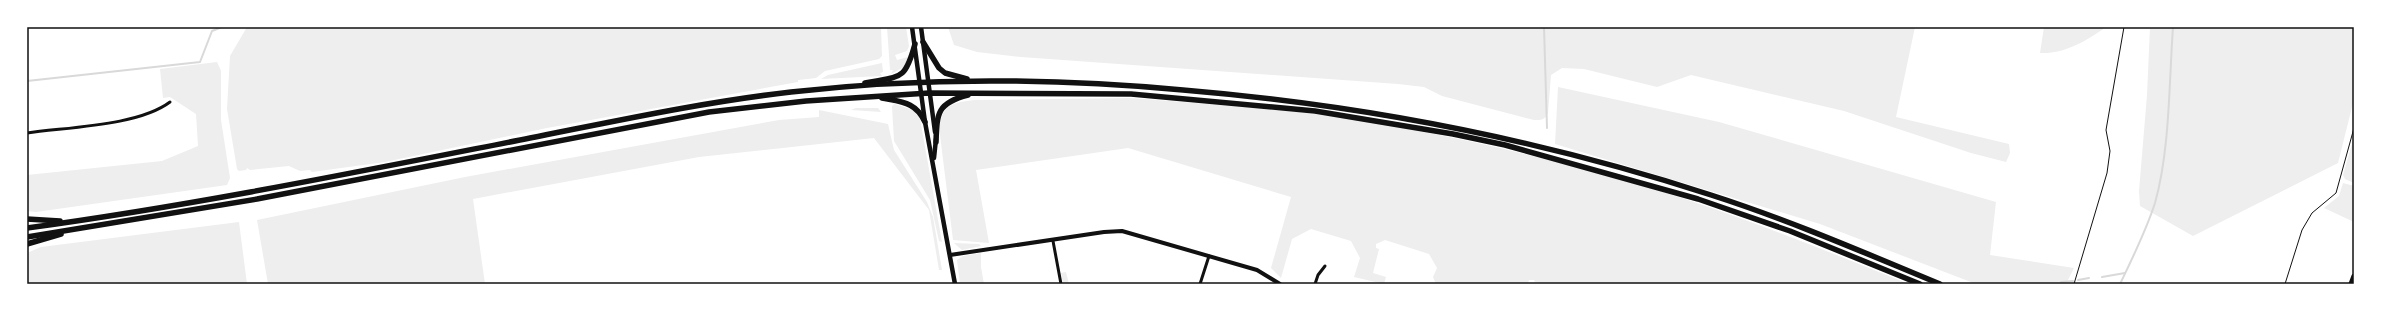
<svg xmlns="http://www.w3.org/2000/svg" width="2381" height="311" font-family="Figtree,sans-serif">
<rect width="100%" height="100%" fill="#fff"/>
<g fill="#eee">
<path d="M247,27H881L882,56L879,59L825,71L816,78L798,80V82L547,128L385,162L312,172L310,170L300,171L289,166L250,170L247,168L246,170L239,171L237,169L227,109L230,56Z"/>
<path d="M887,27H906L909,46L907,51L895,55L897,60L908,57L904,67L891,74L893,70H890Z"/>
<path d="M948,27H1915L1896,117L2009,144L2010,153L2006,162L1971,153L1844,111L1691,75L1657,87L1584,69L1562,68L1551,75L1548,113C1545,120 1541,120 1534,120L1442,96L1424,87L1398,84L1021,57L977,52L954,45Z"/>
<path d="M2044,27H2106C2086,41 2065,54 2040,53Z"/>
<path d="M2150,27H2353L2354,99L2338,163L2193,236L2140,206L2139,191L2147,95Z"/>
<path d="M217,62L221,71V120L230,178L227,185L36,212L27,211V175L162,161L198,146L196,114L170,97L163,98L160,69Z"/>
<path d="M882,63L883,72L880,73L882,76L821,79L828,75Z"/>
<path d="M1558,87L1719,122L1996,202L1990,255L2074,268L2066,284H1976L1820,224L1555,144Z"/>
<path d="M1131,98C1178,102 1225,105 1272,109C1398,122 1530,152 1651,188C1739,215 1824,250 1909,284H1544L1535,282L1534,280H1529L1528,283L1436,284L1433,277L1437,268L1429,254L1385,240L1376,244V248L1379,249L1373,273L1386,277L1384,284L1354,277L1360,258L1351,241L1311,229L1292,239L1281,278L1271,268L1291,197L1128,148L976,170L989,243L953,240L939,127C943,103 954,103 974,100Z"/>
<path d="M892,103L913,110L920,119L942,242L939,241L930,200L894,141L892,106L894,105Z"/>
<path d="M856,108H878L881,112L851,110Z"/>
<path d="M819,110L888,124L894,150L927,202L933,217L942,270H939L929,210L874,138L699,157L473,199L485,284H268L257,220L465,177L779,120L819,117Z"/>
<path d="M2354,137V183L2345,179L2343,175Z"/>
<path d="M2343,183L2354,186V222L2324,208L2339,196Z"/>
<path d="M239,222L247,284L85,282L27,284V253L41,247Z"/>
<path d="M954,243L979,244L981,246L962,250Z"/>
<path d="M981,253V267L984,284H960L957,260L963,256Z"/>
<path d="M1066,272L1069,284H1063L1061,273Z"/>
</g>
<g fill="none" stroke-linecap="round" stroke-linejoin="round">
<g stroke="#d9d9d9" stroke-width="2">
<path d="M1544,27L1547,128"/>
<path d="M27,81L200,62L212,31L222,27"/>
<path d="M2102,277L2125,273"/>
<path d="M2078,280L2089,278"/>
<path d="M2061,282L2073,281"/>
<path d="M2120,284C2133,257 2146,231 2155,203C2170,150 2169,82 2173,27"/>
</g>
<g stroke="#111" stroke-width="1">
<path d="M2074,284L2107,173L2110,151L2106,130L2124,27"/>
<path d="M2285,284L2302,230L2312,213L2336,193L2354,128"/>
</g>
<g stroke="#111" stroke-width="3">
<path d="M27,133C68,127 138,126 170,102"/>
<path d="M1053,241L1061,284"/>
<path d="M1200,284L1209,256"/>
<path d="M1315,284L1318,275L1325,266"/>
</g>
<path stroke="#111" stroke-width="4" d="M950,255L1104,232L1122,231L1257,270L1280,284"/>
<g stroke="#111" stroke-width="4.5">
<path d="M912,27L925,122L955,284"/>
<path d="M921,27L935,132"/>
<path d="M934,158L936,139"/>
</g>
<path stroke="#111" stroke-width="5" d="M2351,284L2354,276"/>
<g stroke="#111" stroke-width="5.5">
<path d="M923,42L939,68L945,73L967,79"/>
<path d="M865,83C901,76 905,81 915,44"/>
<path d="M882,98C902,102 916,102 925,122"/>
<path d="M936,142C937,113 937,103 968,95"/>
<path d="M27,219L60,221"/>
<path d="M27,228C196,205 362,171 530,138C616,121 703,102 791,92C921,77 1052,78 1183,90C1363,105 1539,139 1711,195C1789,220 1865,253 1940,284"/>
<path d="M27,237L257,199L709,112L806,101L929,93L1131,94L1315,111L1453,134L1505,145L1698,199L1790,231L1920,284"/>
<path d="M27,244L61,234"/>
</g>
</g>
<rect width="2381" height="311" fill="none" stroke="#ffffff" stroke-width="56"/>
<rect x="28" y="28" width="2325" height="255" fill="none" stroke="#111" stroke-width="1.5"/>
</svg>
